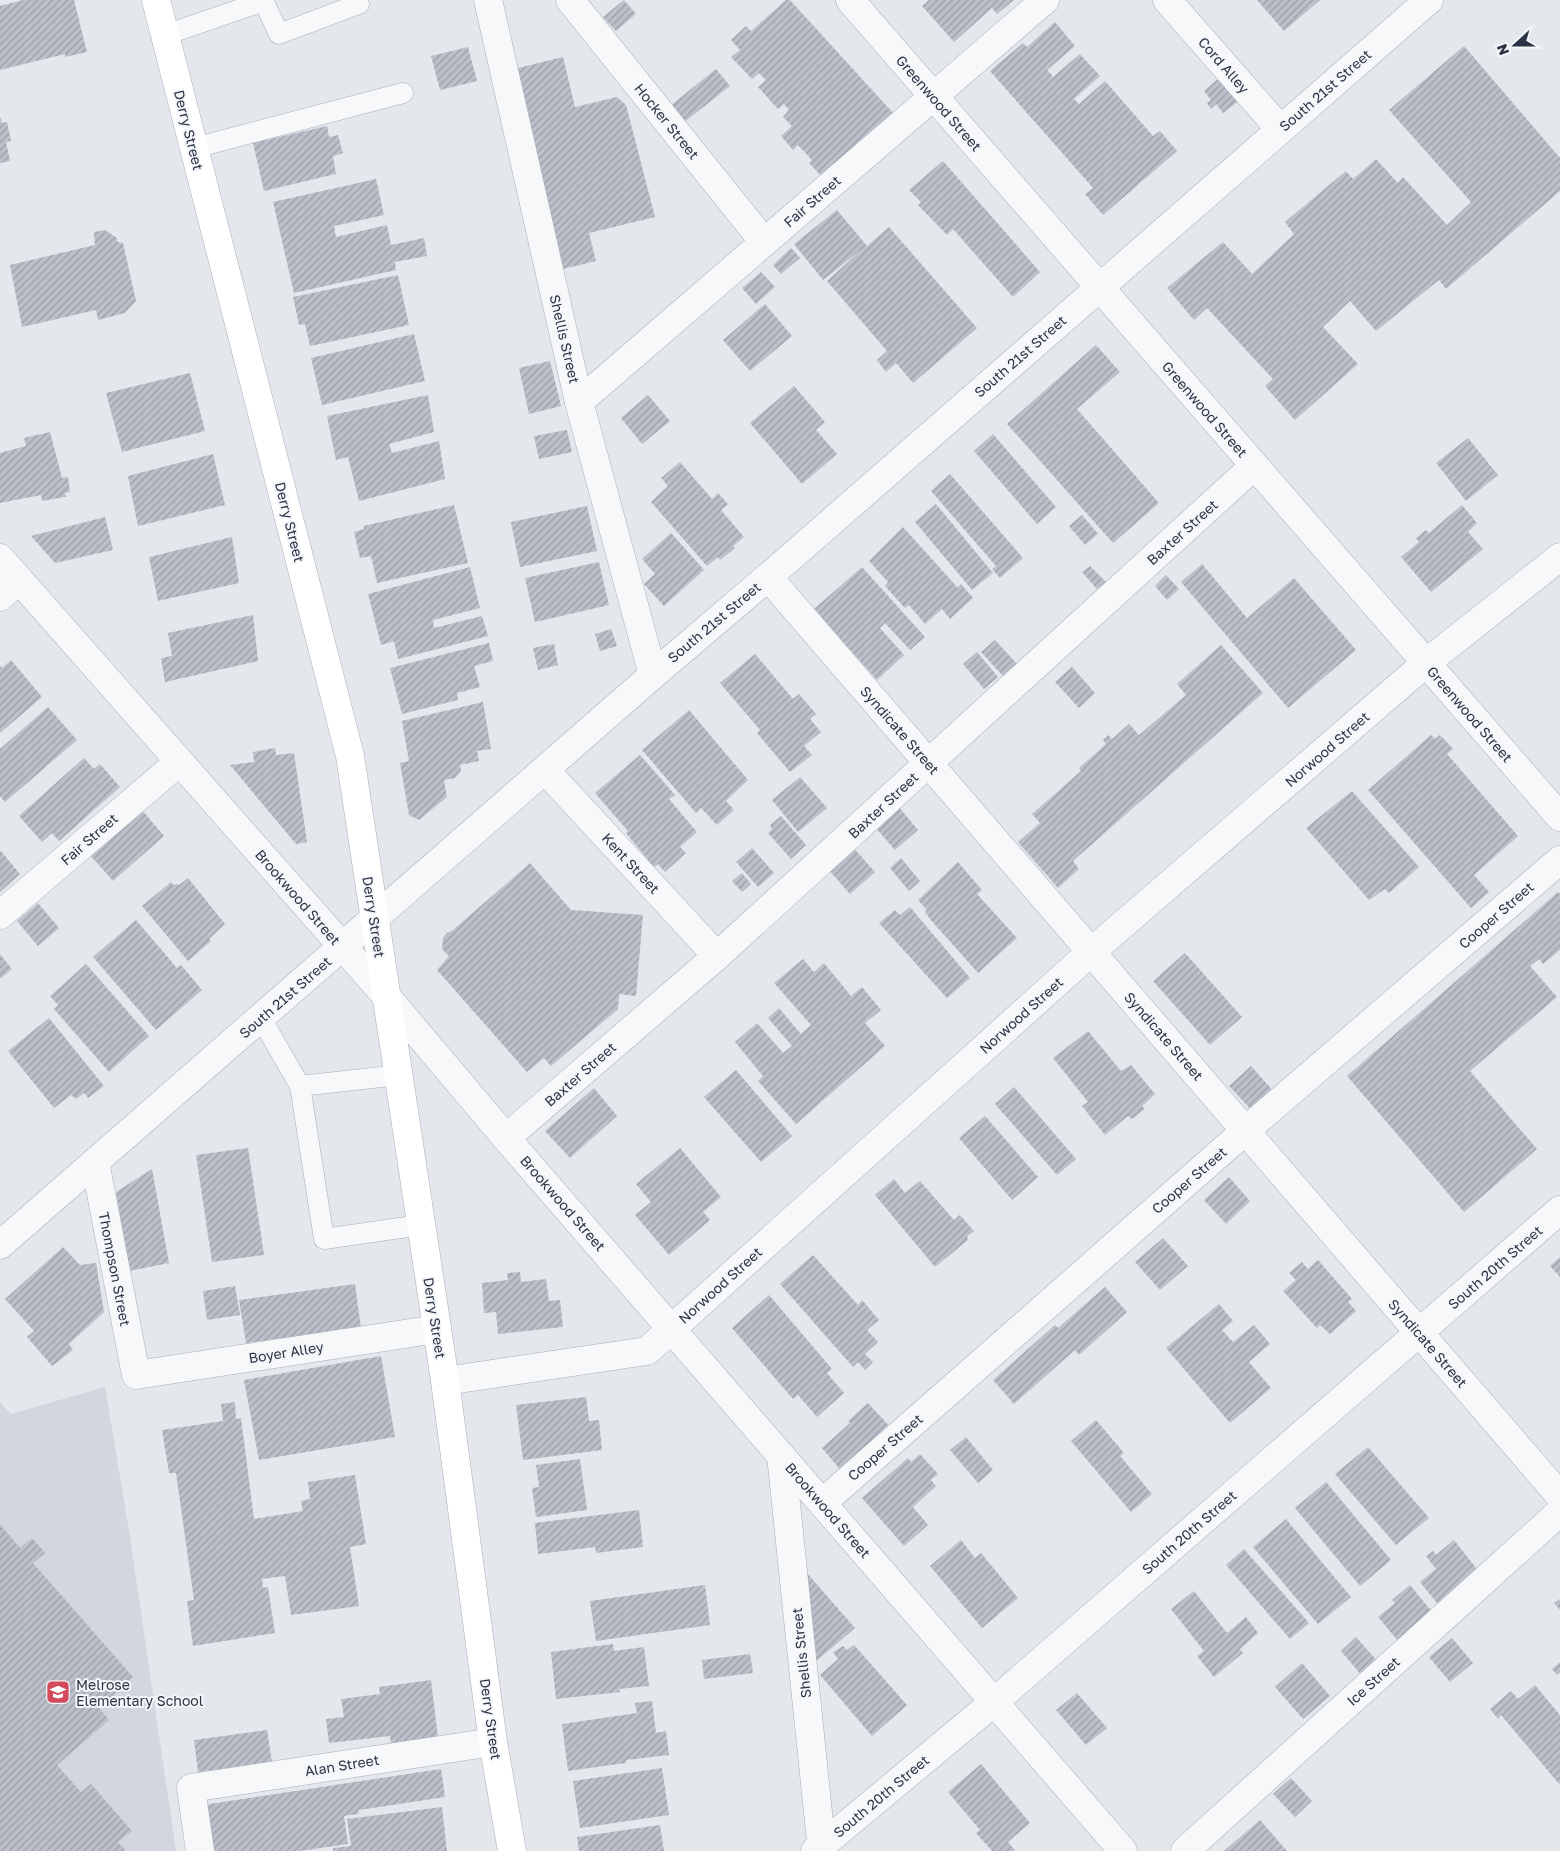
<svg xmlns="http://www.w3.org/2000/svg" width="1560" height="1851" font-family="'Golos Text',sans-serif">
<defs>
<pattern id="building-hatch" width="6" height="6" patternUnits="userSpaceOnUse" patternTransform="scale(1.25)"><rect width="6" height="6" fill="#bbc0ca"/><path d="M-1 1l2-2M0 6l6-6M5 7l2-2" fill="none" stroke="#989da6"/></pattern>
</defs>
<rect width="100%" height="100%" fill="#e4e7ec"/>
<path fill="#d2d6de" d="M105,1387L129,1531L176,1851H0V1402L11,1414Z"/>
<g fill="url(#building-hatch)">
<path d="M23,0H74L87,52L65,57V54L0,70V6Z"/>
<path d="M624,0L636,14L616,31L603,17Z"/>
<path d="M786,0H790L894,114L823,178L809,163L812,160L798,145L793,150L781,136L792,126L783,117L789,110L784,104L778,109L758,87L766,80L759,73L752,79L731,57L740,50L731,40L746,26L751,31Z"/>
<path d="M929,0H1014L997,14L992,8L954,42L922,6Z"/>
<path d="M1257,0H1320L1284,31Z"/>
<path d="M1055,22L1075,46L1047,70L1050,73L1053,77L1080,54L1100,76L1074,99L1079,104L1105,81L1153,136L1160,131L1177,151L1103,215L1085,194L1093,188L990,71L1023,43L1027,47Z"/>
<path d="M1464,46L1560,158V191L1446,289L1439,280L1376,331L1350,301L1323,327L1358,364L1295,420L1265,386L1273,379L1207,308L1194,320L1167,288L1223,242L1252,274L1294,234L1285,222L1346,171L1353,179L1376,159L1398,183L1403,177L1447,225L1471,202L1389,110Z"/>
<path d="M468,47L477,81L440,90L431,56Z"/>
<path d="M563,57L575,107L617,97L626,105L655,217L589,233L596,261L563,269L514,69Z"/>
<path d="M716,69L730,86L683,123L670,106Z"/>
<path d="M1219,78L1239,101L1223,113L1216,104L1211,109L1207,103L1211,100L1204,91Z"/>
<path d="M0,117L2,123L7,122L11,141L6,142L10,161L0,163Z"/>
<path d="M327,126L329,137L338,135L343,153L333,156L336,174L264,191L253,143Z"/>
<path d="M943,161L1040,272L1013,297L953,229L947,235L918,205L921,202L909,190Z"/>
<path d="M376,179L384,215L334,226L336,237L387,225L391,245L424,238L427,256L395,262L396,270L294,293L273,202Z"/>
<path d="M837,210L867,246L889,227L977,328L913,383L896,363L886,372L877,360L887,351L827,281L865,247L823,280L794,244Z"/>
<path d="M105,230L117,238V242L123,243L136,301L125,313L98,320L96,310L22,327L10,265L95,245L94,232Z"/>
<path d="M791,248L800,258L781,274L773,265Z"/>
<path d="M761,272L775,287L756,304L742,288Z"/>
<path d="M398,275L409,325L310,346L305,324L299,325L293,297Z"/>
<path d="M765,304L792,336L750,371L723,340Z"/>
<path d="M414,334L425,381L322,405L311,358Z"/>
<path d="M1096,345L1120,372L1077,409L1159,503L1113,543L1007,424Z"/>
<path d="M550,361L561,406L529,414L519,368Z"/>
<path d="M190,373L205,431L122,452L106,393Z"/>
<path d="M794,386L825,422L816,430L837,454L802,484L750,423Z"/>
<path d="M428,395L434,432L389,444L392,453L439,441L445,479L359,501L348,457L336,460L327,416Z"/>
<path d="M648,395L670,421L642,444L621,418Z"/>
<path d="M567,430L572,452L539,459L534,436Z"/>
<path d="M50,432L62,478L68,477L70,492L65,493L66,497H64L42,501L41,495L0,503V453L26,446L24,438Z"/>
<path d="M993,434L1056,507L1037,524L974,451Z"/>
<path d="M1468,438L1498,475L1466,501L1436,463Z"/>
<path d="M213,454L225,505L138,526L128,476Z"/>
<path d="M680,462L712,499L718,493L728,504L721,510L744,537L733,546L735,548L720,560L718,557L707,566L651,502L668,486L661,478Z"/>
<path d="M950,474L1023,558L1000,578L992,569L996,566L931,491Z"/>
<path d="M936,504L993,573L972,590L915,522Z"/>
<path d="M454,505L468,563L377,583L371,556L360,558L354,532L364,529V526Z"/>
<path d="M1462,505L1477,523L1468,532L1483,549L1431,592L1401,557L1419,542L1416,538L1426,530L1429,533Z"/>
<path d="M587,506L597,551L520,567L511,522Z"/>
<path d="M1082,515L1098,534L1085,545L1069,526Z"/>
<path d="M105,517L113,550L55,563L31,536Z"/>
<path d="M903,527L958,588L961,584L973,598L950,619L942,609L925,624L909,605L905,608L885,586L888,582L869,561Z"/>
<path d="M671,533L704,570L664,606L644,584L655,574L642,559Z"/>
<path d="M232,537L239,583L158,601L149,557Z"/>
<path d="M599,562L609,605L535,622L525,578Z"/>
<path d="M1202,564L1247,618L1294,578L1356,650L1288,708L1181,582Z"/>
<path d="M1090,566L1106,582L1097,589L1082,572Z"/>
<path d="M470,567L480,608L433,620L434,628L482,616L488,636L398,659L394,641L381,645L368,594Z"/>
<path d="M862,567L925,637L910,650L885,623L880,628L904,655L877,680L814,609Z"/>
<path d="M1166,575L1179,589L1167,600L1155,586Z"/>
<path d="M253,615L258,661L165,682L161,658L172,656L168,633Z"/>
<path d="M611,629L617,646L600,651L595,634Z"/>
<path d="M995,640L1017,664L1003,676L981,652Z"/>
<path d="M489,643L493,661L474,666L480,687L457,693L458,700L402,714L390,668Z"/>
<path d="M554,644L558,665L538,670L533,648Z"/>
<path d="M1221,645L1263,693L1073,861L1079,869L1058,888L1018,842L1040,823L1032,814L1081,771L1079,768L1106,744L1103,740L1108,735L1112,739L1129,724L1139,735L1186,695L1177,684Z"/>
<path d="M977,652L998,677L984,689L963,664Z"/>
<path d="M755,654L793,699L799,694L816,714L810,719L821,732L804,746L812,755L790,772L757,733L760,730L720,683Z"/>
<path d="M11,660L42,697L0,733V666L2,668Z"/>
<path d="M1072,667L1095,693L1079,708L1055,682Z"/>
<path d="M483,702L491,749L477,751L479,761L460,765L461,771L455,778L444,780L447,797L419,820L409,815L400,763L409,761L402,721Z"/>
<path d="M48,707L77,740L5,802L0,796V749Z"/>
<path d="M689,710L748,780L726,801L734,810L717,825L701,808L696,813L642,750Z"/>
<path d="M1431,735L1435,739L1440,735L1453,749L1447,754L1518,836L1474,875L1489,892L1471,908L1368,790Z"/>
<path d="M275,748L276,755L294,753L307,842L296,844L230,765L254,762L253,752Z"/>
<path d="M640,755L675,795L669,799L697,832L680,847L686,853L665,872L658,864L654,867L626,833L628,831L595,793Z"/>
<path d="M84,758L94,769L100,764L120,787L59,841L52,833L42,842L19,816Z"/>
<path d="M800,777L827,808L798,832L772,800Z"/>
<path d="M1352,791L1419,867L1389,893L1385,889L1369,900L1306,828Z"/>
<path d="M898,806L918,830L895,850L875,827Z"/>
<path d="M142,810L164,836L113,881L90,855Z"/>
<path d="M781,816L806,845L791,859L768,833L772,829L770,825Z"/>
<path d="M851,845L875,872L850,894L827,868Z"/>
<path d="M752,848L774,873L758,887L736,862Z"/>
<path d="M0,850L20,874L0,892Z"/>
<path d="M901,858L920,881L909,891L890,868Z"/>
<path d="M958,862L982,890L977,894L1017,938L978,973L930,919L925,912L927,910L918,900Z"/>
<path d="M530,863L571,910L643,915L636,996L619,994L618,1009L551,1066L544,1058L527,1072L437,970L449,956L442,949L443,938L447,933L453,930Z"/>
<path d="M742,873L751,884L742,892L732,881Z"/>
<path d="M188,878L225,924L209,939L211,941L188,961L142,906L171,882L173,885L178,884L179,885Z"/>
<path d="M1558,892L1560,894V950L1543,964L1539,959L1530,966L1557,997L1470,1071L1537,1149L1464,1212L1347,1076Z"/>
<path d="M38,903L59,928L38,946L17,921Z"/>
<path d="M910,907L970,978L947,998L879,923L895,910L900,915Z"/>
<path d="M136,920L177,968L181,965L202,990L156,1030L93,957Z"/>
<path d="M1185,953L1242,1017L1210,1045L1153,981Z"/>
<path d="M0,954L12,969L0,979Z"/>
<path d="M803,959L814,972L824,963L851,996L862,987L881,1010L865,1023L885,1046L796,1124L758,1081L763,1076L735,1042L757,1023L783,1053L792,1046L768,1018L779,1008L801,1034L811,1025L774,983Z"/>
<path d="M86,964L149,1036L109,1072L54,1009L58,1005L50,996Z"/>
<path d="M49,1018L104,1086L88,1098L84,1093L76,1099L71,1095L54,1108L8,1051Z"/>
<path d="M1088,1031L1121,1071L1131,1065L1155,1094L1142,1106L1145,1109L1132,1119L1128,1116L1105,1135L1082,1106L1088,1102L1053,1058Z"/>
<path d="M1251,1066L1277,1095L1256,1115L1229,1086Z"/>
<path d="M736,1070L792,1136L761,1162L704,1097Z"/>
<path d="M1014,1087L1076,1159L1057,1175L995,1104Z"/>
<path d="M594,1088L617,1116L570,1158L545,1131Z"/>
<path d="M985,1116L1038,1177L1012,1200L959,1138Z"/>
<path d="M248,1148L264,1255L212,1262L196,1155Z"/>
<path d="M680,1148L721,1197L703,1212L710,1220L669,1255L635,1215L651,1202L636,1184Z"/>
<path d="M152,1169L169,1263L129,1271L116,1192Z"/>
<path d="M1229,1177L1250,1201L1226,1224L1204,1200Z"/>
<path d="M894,1179L905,1193L920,1181L954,1220L960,1215L974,1231L967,1236L968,1240L935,1267L875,1195Z"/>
<path d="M1163,1238L1188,1266L1160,1290L1135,1262Z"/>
<path d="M63,1247L80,1265L96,1263L104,1312L69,1344L73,1350L52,1366L27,1337L34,1331L5,1299Z"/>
<path d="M813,1255L858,1305L862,1300L879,1320L867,1330L878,1342L865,1354L873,1362L865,1370L858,1362L853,1367L780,1284Z"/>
<path d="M1560,1257V1277L1550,1266Z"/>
<path d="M1318,1260L1352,1299L1348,1302L1356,1311L1330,1334L1320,1325L1317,1328L1283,1291L1296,1280L1289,1273L1302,1262L1308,1269Z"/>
<path d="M520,1272L521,1282L546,1279L549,1301L560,1300L563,1327L498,1334L496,1312L484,1313L482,1283L508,1280L507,1273Z"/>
<path d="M355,1284L361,1328L246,1343L239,1300Z"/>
<path d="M235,1286L240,1315L207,1320L203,1291Z"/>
<path d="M1105,1287L1127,1312L1079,1355L1075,1350L1014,1404L993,1380L1055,1325L1058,1328Z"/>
<path d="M769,1295L832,1369L827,1373L844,1393L817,1417L798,1395L793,1399L732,1328Z"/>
<path d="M1219,1304L1233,1321L1222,1330L1233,1342L1254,1325L1270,1344L1249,1362L1271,1388L1230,1423L1166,1348Z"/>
<path d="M381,1356L395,1437L259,1460L244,1380Z"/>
<path d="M586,1397L589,1421L599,1420L602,1450L523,1460L516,1405Z"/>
<path d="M235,1402L236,1419L241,1418L254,1519L303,1511L301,1501L310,1499L308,1482L355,1475L366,1544L350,1547L359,1606L291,1615L285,1576L262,1579L263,1588L268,1587L275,1633L193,1646L187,1601L194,1600L176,1473H169L162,1430L223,1421L221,1404Z"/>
<path d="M868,1403L892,1429L843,1473L822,1448L850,1423L848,1421Z"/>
<path d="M1096,1420L1124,1453L1120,1456L1152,1494L1131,1512L1071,1441Z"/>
<path d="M966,1437L993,1470L978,1483L950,1450Z"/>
<path d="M1368,1447L1429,1518L1396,1545L1335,1474Z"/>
<path d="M920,1454L938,1474L931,1480L936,1486L913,1507L928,1525L904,1546L862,1498L908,1458L911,1462Z"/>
<path d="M580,1459L587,1510L536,1517L532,1488L539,1487L536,1465Z"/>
<path d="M1326,1482L1391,1560L1360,1586L1295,1508Z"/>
<path d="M639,1510L643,1547L596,1553L595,1547L538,1554L535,1523Z"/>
<path d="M1286,1519L1351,1597L1318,1624L1253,1547Z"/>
<path d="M0,1524L20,1548L32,1538L45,1553L33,1563L133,1677L99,1708L109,1720L57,1765L81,1792L91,1784L132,1831L118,1842L126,1851H0Z"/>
<path d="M961,1540L975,1558L981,1553L1018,1598L982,1628L930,1566Z"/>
<path d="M1454,1540L1480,1573L1441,1608L1420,1582L1436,1569L1426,1556L1433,1551L1436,1555Z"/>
<path d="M1244,1549L1309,1623L1290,1639L1226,1565Z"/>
<path d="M806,1572L855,1628L807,1669Z"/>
<path d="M705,1585L710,1625L596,1641L590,1601Z"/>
<path d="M1410,1585L1433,1613L1399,1642L1378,1617L1395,1603L1392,1600Z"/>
<path d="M1194,1591L1227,1633L1246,1617L1258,1633L1240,1649L1243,1653L1214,1677L1197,1656L1204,1651L1171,1609Z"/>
<path d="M1560,1599V1610L1554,1603Z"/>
<path d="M1356,1637L1379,1663L1363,1677L1341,1651Z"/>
<path d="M1452,1638L1473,1663L1450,1682L1429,1657Z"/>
<path d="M613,1644L614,1651L644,1647L649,1686L619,1689L620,1692L556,1699L551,1652Z"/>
<path d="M854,1645L907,1705L872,1736L820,1675L838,1659L833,1652L843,1646L847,1650Z"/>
<path d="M750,1654L753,1673L704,1679L702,1660Z"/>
<path d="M1560,1662V1672L1557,1675L1552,1669Z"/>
<path d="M1302,1663L1330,1696L1303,1719L1275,1687Z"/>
<path d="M431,1680L438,1738L391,1744L390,1736L329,1743L326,1719L344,1717L341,1699L380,1694L379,1687Z"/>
<path d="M1535,1685L1560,1715V1785L1501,1715L1498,1719L1490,1709L1511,1691L1518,1699Z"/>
<path d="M1077,1693L1107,1728L1086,1745L1056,1710Z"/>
<path d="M652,1701L656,1733L666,1731L669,1755L626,1760V1763L568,1771L562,1724L637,1713L635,1703Z"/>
<path d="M267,1730L272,1762L198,1772L194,1740Z"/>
<path d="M981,1764L1030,1823L1008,1842L1015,1850L1013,1851H992L976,1833L980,1830L948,1792Z"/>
<path d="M662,1768L669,1815L580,1828L573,1781Z"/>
<path d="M441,1769L445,1797L359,1810L358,1814L344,1816L348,1844L300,1851H210L203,1805Z"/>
<path d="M1291,1778L1312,1801L1295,1817L1273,1794Z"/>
<path d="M442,1807L447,1851H333V1848L351,1846L347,1819Z"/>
<path d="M1260,1820L1287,1851H1224Z"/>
<path d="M660,1825L664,1851H579L577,1837Z"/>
</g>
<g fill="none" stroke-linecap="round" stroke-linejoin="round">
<g stroke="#a9aeb7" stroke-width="21">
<g id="service">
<path d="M263,0L279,34L359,4L358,0"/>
<path d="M165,35L264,1"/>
<path d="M194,148L403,93"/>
<path d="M261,1018L300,1086"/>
<path d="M399,1075L300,1086L324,1239L421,1225"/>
</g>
</g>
<g stroke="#a9aeb7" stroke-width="29">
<g id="minor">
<path d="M488,0L579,402L653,675"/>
<path d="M570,0L764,242"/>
<path d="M850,0L1560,817"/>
<path d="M1167,0L1280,129"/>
<path d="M579,402L1045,0"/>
<path d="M0,558L387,997"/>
<path d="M768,577L1560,1496"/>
<path d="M0,597L19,580"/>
<path d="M545,770L717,956"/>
<path d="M0,915L179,762"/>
<path d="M506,1138L717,956L1254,466"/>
<path d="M95,1162L136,1375L437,1329"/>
<path d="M0,1245L653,675L768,577L1429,0"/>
<path d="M445,1381L647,1351L1091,952L1426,663L1560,557"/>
<path d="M781,1455L822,1851"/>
<path d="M822,1503L1245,1131L1560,860"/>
<path d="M200,1851L191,1788L493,1742"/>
<path d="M815,1851L994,1702L1560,1210"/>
<path d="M1185,1851L1560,1512"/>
</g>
</g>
<g stroke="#a9aeb7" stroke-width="29">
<path id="tertiary" d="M387,997L506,1138L1123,1851"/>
</g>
<g stroke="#a9aeb7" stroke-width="29">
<path id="secondary" d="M156,0L350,756L445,1381L493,1742L512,1851"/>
</g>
<use href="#service" stroke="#f7f8fa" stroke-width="20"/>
<use href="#minor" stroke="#f7f8fa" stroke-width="28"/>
<use href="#tertiary" stroke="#f7f8fa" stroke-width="28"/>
<use href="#secondary" stroke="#fff" stroke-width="28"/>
</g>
<defs>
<g id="school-square" transform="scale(1.25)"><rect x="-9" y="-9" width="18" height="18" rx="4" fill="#d1495b" stroke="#f4f6f9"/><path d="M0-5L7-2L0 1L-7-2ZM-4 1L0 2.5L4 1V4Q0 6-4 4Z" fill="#fff"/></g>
</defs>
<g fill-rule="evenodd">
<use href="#school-square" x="58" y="1692"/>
</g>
<g text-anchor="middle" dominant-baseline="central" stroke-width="4" stroke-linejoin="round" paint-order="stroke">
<g font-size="14" fill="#2b3445" stroke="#f4f6f9">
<text transform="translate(1224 65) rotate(49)">Cord Alley</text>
<text transform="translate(1325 90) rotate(-41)">South 21st Street</text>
<text transform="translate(939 103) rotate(49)">Greenwood Street</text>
<text transform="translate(667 121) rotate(51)">Hocker Street</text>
<text transform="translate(189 130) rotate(76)">Derry Street</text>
<text transform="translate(812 201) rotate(-41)">Fair Street</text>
<text transform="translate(565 339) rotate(77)">Shellis Street</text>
<text transform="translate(1020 356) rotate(-41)">South 21st Street</text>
<text transform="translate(1205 409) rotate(49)">Greenwood Street</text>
<text transform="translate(290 522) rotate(76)">Derry Street</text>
<text transform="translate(1182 532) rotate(-42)">Baxter Street</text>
<text transform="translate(714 622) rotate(-40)">South 21st Street</text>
<text transform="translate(1470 714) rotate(49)">Greenwood Street</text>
<text transform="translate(900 730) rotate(49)">Syndicate Street</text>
<text transform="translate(1327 749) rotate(-41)">Norwood Street</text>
<text transform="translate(883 805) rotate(-43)">Baxter Street</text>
<text transform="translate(89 839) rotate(-41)">Fair Street</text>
<text transform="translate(631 863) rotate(47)">Kent Street</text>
<text transform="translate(298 897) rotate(49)">Brookwood Street</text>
<text transform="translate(1496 915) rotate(-41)">Cooper Street</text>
<text transform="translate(374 917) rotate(81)">Derry Street</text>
<text transform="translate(285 997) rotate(-41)">South 21st Street</text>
<text transform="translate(1021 1015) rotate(-42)">Norwood Street</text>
<text transform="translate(1164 1036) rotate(49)">Syndicate Street</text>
<text transform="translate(580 1074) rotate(-41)">Baxter Street</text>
<text transform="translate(1189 1180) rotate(-41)">Cooper Street</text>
<text transform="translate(563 1203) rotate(49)">Brookwood Street</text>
<text transform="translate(1495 1267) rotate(-41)">South 20th Street</text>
<text transform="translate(115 1269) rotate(79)">Thompson Street</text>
<text transform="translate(720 1285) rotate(-42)">Norwood Street</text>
<text transform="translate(435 1318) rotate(81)">Derry Street</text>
<text transform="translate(1428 1343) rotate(49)">Syndicate Street</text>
<text transform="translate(286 1352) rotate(-9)">Boyer Alley</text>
<text transform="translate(885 1447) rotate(-41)">Cooper Street</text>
<text transform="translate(828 1510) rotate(49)">Brookwood Street</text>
<text transform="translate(1189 1532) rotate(-41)">South 20th Street</text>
<text transform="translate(801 1653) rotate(-96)">Shellis Street</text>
<text transform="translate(1373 1681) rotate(-42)">Ice Street</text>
<text transform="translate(491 1719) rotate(82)">Derry Street</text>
<text transform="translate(342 1765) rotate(-9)">Alan Street</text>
<text transform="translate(881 1796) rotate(-40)">South 20th Street</text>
</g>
<g font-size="14" fill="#2b3445" stroke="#f4f6f9" text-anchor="start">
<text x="76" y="1684">Melrose<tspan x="76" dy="16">Elementary School</tspan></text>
</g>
</g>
<g transform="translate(1515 45) rotate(249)" stroke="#f4f6f9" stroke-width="4" paint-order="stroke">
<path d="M0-4L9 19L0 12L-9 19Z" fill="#2b3445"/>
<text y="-8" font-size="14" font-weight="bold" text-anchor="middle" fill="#2b3445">N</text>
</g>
</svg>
